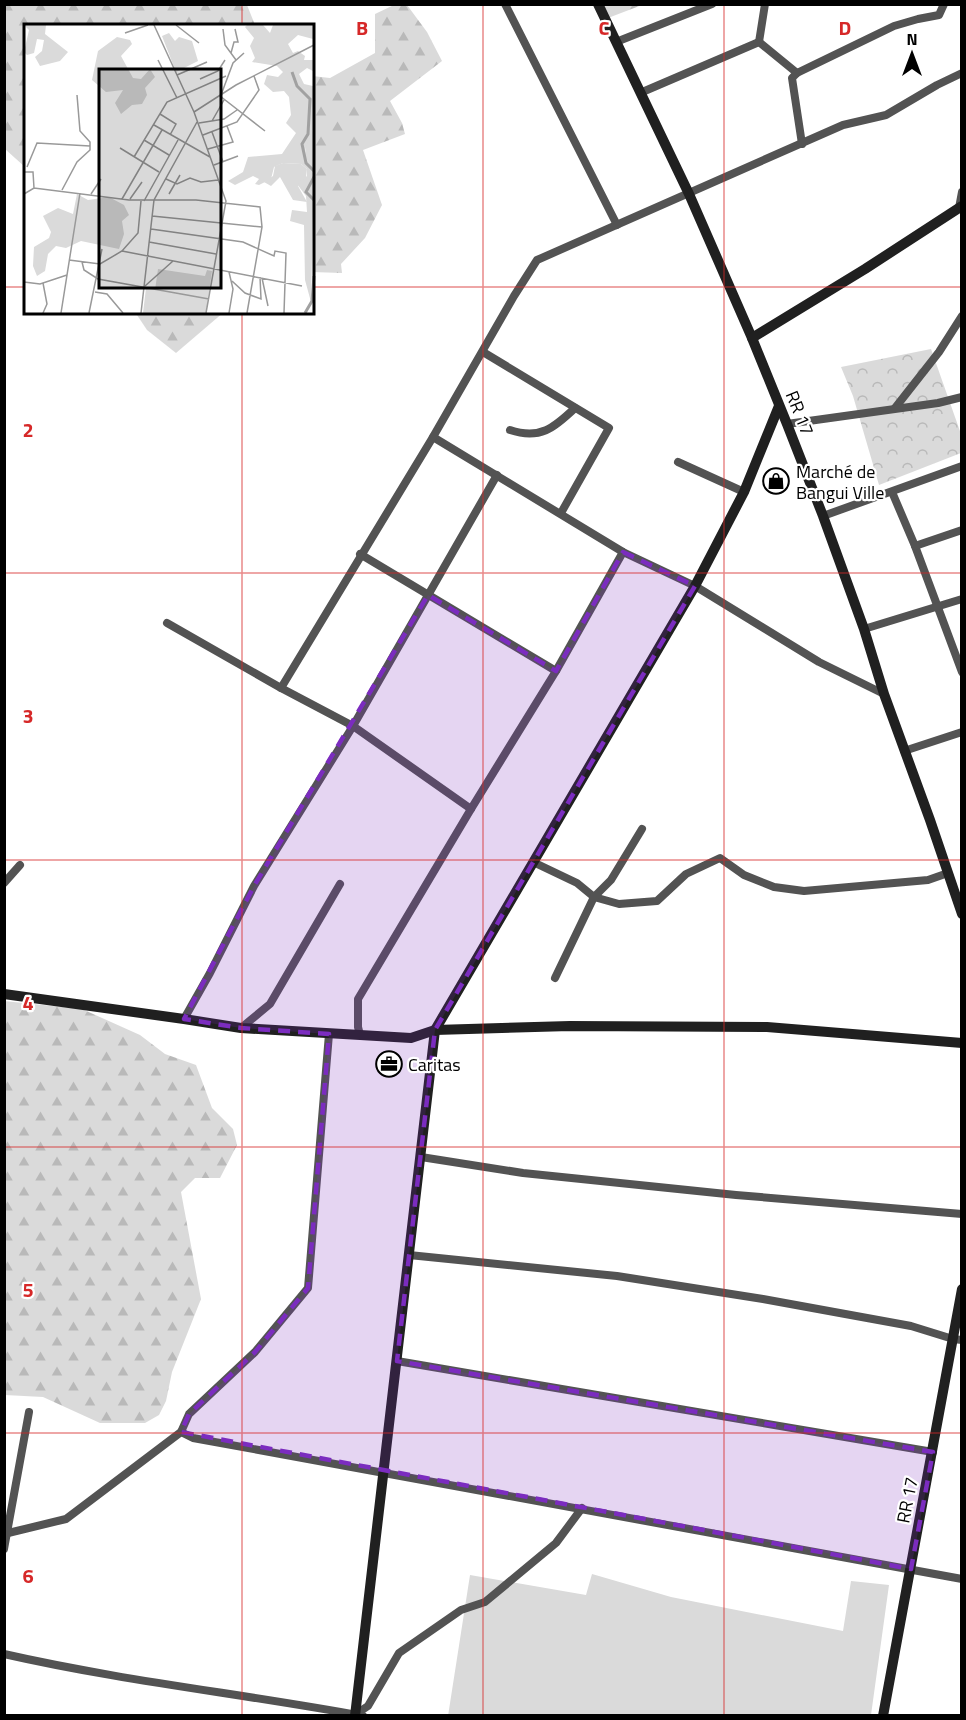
<svg xmlns="http://www.w3.org/2000/svg" width="966" height="1720" font-family="'Titillium Web',sans-serif">
<defs>
<pattern id="forest-firs" width="22" height="20" patternUnits="userSpaceOnUse" patternTransform="scale(1.5)"><rect width="22" height="20" fill="#dadada"/><path d="M5 1l3.5 6h-7zM16 11l3.5 6h-7z" fill="#b9b9b9"/></pattern>
<pattern id="park-crowns" width="20" height="18" patternUnits="userSpaceOnUse" patternTransform="scale(1.5)"><rect width="20" height="18" fill="#dadada"/><path d="M2 6a3 3 0 1 1 6 0M12 15a3 3 0 1 1 6 0" fill="none" stroke="#b9b9b9"/></pattern>
</defs>
<rect width="100%" height="100%" fill="#fff"/>
<path fill="#dadada" d="M592,1574L671,1597L843,1631L851,1581L889,1585L871,1715L448,1716L470,1575L586,1595Z"/>
<g fill="url(#forest-firs)">
<path d="M396,4L407,5L427,32L442,61L390,101L402,123L405,134L363,150L382,205L365,238L341,264L342,273L312,272V76L330,78L375,53V14Z"/>
<path d="M4,5H247L255,25L26,26L25,167L5,149Z"/>
<path d="M601,5H642L608,18Z"/>
<path d="M135,312H224L176,353L147,330Z"/>
<path d="M4,1001L82,1009L140,1035L165,1054L196,1065L212,1108L233,1129L237,1145L220,1178H195L181,1192L201,1299L172,1372L166,1401L159,1415L145,1423H100L43,1397L5,1395Z"/>
</g>
<path fill="url(#park-crowns)" d="M931,349L961,434V453L879,485L853,396L841,367Z"/>
<g fill="none" stroke-linecap="round" stroke-linejoin="round">
<g stroke="#535353" stroke-width="8">
<path d="M505,4L617,225"/>
<path d="M616,42L712,4"/>
<path d="M759,42L797,73"/>
<path d="M759,42L765,4"/>
<path d="M640,93L759,42"/>
<path d="M802,144L792,78L797,73L894,26L918,19L939,15L944,4"/>
<path d="M959,208L962,192"/>
<path d="M483,352L609,428L561,513"/>
<path d="M895,408L939,352L962,316"/>
<path d="M787,424L938,403L962,397"/>
<path d="M510,430C540,440 554,428 575,408"/>
<path d="M433,437L623,552L695,586L819,662L884,694"/>
<path d="M678,462L744,492"/>
<path d="M892,492L915,546L962,672"/>
<path d="M823,516L962,466"/>
<path d="M915,546L962,530"/>
<path d="M360,554L556,671"/>
<path d="M167,623L281,688L353,726L471,809"/>
<path d="M864,629L962,599"/>
<path d="M281,688L433,437L514,296L537,260L843,125L886,115L937,85L962,73"/>
<path d="M904,751L962,732"/>
<path d="M533,862L577,883L594,897L619,904L657,901L686,874L720,858L744,875L774,887L804,891L928,880L948,873"/>
<path d="M4,883L20,865"/>
<path d="M555,978L594,897L611,880L642,829"/>
<path d="M184,1019L210,973L254,886L353,726L497,475"/>
<path d="M241,1028L270,1004L340,884"/>
<path d="M360,1035L358,1027V999L471,809L556,671L623,552"/>
<path d="M421,1157L523,1173L736,1195L962,1214"/>
<path d="M409,1255L617,1276L763,1299L911,1326L953,1339L962,1340"/>
<path d="M397,1361L933,1452"/>
<path d="M181,1432L193,1438L962,1579"/>
<path d="M4,1534L66,1519L181,1432L189,1414L255,1352L308,1288L329,1034"/>
<path d="M4,1549L29,1412"/>
<path d="M4,1654C123,1681 244,1694 363,1716"/>
<path d="M356,1714L368,1706L399,1653L461,1610L485,1602L556,1543L582,1508"/>
</g>
<g stroke="#202020" stroke-width="10">
<path d="M598,4L689,194L752,338L787,424L823,516L864,629L884,694L930,820L962,914"/>
<path d="M752,338L865,269L962,206"/>
<path d="M4,994L184,1019L241,1028L411,1038L435,1030L570,1026L767,1027L962,1043"/>
<path d="M355,1716L435,1030L695,586L744,492L779,406"/>
<path d="M883,1716L962,1289"/>
</g>
</g>
<path fill="#7b2cbf" fill-opacity="0.2" stroke="#7b2cbf" stroke-width="4.5" stroke-dasharray="12 8" stroke-linejoin="round" d="M623,552L695,586L435,1030L397,1361L933,1452L911,1569L181,1432L189,1414L255,1352L308,1288L329,1034L241,1028L184,1019L254,886L428,595L556,671Z"/>
<path fill="none" stroke="#d62828" stroke-width="1.5" stroke-opacity="0.55" d="M242,4V26M483,4V1716M724,4V1716M4,287H26M312,287H962M242,312V1716M4,573H962M4,860H962M4,1147H962M4,1433H962"/>
<defs>
<g id="shop-ring" transform="scale(1.35)"><circle r="9.5" fill="#fff" stroke="#000" stroke-width="1.5"/><path d="M-5-2.5h2.3a2.7 3.5 0 0 1 5.4 0H5L5.5 6h-11ZM-1.5-2.5h3a1.5 2.3 0 0 0-3 0Z" fill="#000"/></g>
<g id="office-ring" transform="scale(1.35)"><circle r="9.5" fill="#fff" stroke="#000" stroke-width="1.5"/><path d="M-6-3h4V-5.5h4V-3h4V5H-6ZM-1-4.5V-3h2v-1.5ZM-6 0V1H6V0Z" fill="#000"/></g>
</defs>
<g fill-rule="evenodd">
<use href="#shop-ring" x="776" y="481"/>
<use href="#office-ring" x="389" y="1064"/>
</g>
<g text-anchor="middle" dominant-baseline="central" stroke-width="4.5" stroke-linejoin="round" paint-order="stroke">
<g font-size="18" fill="#000" stroke="#fff">
<text transform="translate(800 413) rotate(68)">RR 17</text>
<text transform="translate(907 1500) rotate(-79)">RR 17</text>
</g>
<g font-size="18" fill="#000" stroke="#fff" text-anchor="start">
<text x="796" y="471">Marché de<tspan x="796" dy="21">Bangui Ville</tspan></text>
<text x="408" y="1064">Caritas</text>
</g>
</g>
<g transform="translate(24 24)">
<rect width="290" height="290" fill="#fff"/>
<path d="M289,106L290,142L289,143L282,135L281,121ZM259,139L277,140L283,145L282,154L274,162L283,178L269,176L256,153L247,162L240,158L249,152L251,142ZM134,245L181,252L183,246L188,247L182,289H119L122,264L131,266Z" fill="#dadada"/>
<path d="M22,1L21,10L44,28L36,37L16,42L11,33L18,27L20,16L13,15L10,29L3,31L0,28L5,6L0,1ZM223,1H239L246,9L249,1H289V15L274,11L264,20L269,29L274,27L281,32L280,36H289V47L283,44L275,50L280,60L289,62V106L281,125L283,136L290,142L287,278L281,256L280,201L266,197L268,186L283,188L282,172L273,160L283,152V145L277,140L259,139L250,143L247,155L235,161L231,160L235,155L229,152L211,161L204,157L219,148L224,133L258,130L272,109L262,99L267,91L265,73L260,67L249,68L240,60L243,51L254,53L259,48L253,42L228,38L231,34L226,22L230,14L221,3ZM145,9L151,17L155,13L168,17L174,37L152,48L138,12ZM93,13L106,16L108,20L97,32L109,54L117,55L126,45L131,53L121,64L123,71L118,80L108,81L97,90L91,79L99,66L82,68L68,56L74,27ZM53,170L64,176L85,173L100,181L105,191L98,197L100,210L95,225L57,217L42,224L32,222L24,230L21,247L13,252L9,242L10,223L25,214L27,208L19,192L34,184L49,190Z" fill="#dadada"/>
<path fill="none" stroke="#a1a1a1" stroke-width="3" d="M268,48L273,62L286,75L284,110L278,120L282,139L290,147M290,153L282,168L290,176M281,289L288,277L290,252"/>
<path fill="none" stroke="#999" stroke-width="1.5" d="M130,1L170,88L202,177L182,289M152,1L175,19M199,5L201,21L212,36M101,9L124,1M207,29L210,18H214L211,5M134,36L153,74M153,51L183,38M176,55L194,47L201,36M197,71L209,39L220,29M196,72L241,107M170,88L212,61L290,21M136,90L152,100L146,111M188,97L200,76M175,99L200,95L213,86M130,101L186,133M188,108L199,138M179,111L213,98L235,66L230,52M120,116L145,131M96,124L135,148M184,125L209,118L203,102M110,133L143,78L202,52M190,141L214,132M3,143L13,119L66,122M0,148H9L10,164M142,155L153,160L166,154L177,158L194,156M38,166L53,138L66,126V118L56,107L53,71M0,170L10,164L105,176H172L236,183L238,203L223,289M67,170L77,155M145,170L156,151M98,175L138,106M106,175L118,158M120,177L154,116M128,192L238,203M127,205L219,218L250,232L251,227L262,229L260,289M125,218L192,230M98,227L278,262M45,236L76,240L98,227L114,209L117,177M58,238L60,246L74,255L185,275M205,248L209,265L205,289M238,254L244,282M208,257L221,269L237,275L236,253M0,258L16,260L43,251M19,259L23,280L19,289M121,262L149,237M71,268L83,270L99,289M37,289L56,169M65,289L78,225M117,289L130,176L173,98"/>
<path fill="#000" fill-opacity="0.15" stroke="#000" stroke-width="3" d="M75,45H197V264H75Z"/>
<rect width="290" height="290" fill="none" stroke="#000" stroke-width="3"/>
</g>
<g font-size="20" text-anchor="middle" font-weight="bold" fill="#d62828" stroke="#fff" stroke-width="4.5" stroke-linejoin="round" paint-order="stroke">
<text x="362" y="35">B</text>
<text x="604" y="35">C</text>
<text x="845" y="35">D</text>
<text x="28" y="437">2</text>
<text x="28" y="723">3</text>
<text x="28" y="1010">4</text>
<text x="28" y="1297">5</text>
<text x="28" y="1583">6</text>
</g>
<rect width="966" height="1720" fill="none" stroke="#000000" stroke-width="12"/>
<g transform="translate(912 54)" stroke="#ffffff" stroke-width="4.5" paint-order="stroke">
<path d="M0-4.5L10 22L0 15L-10 22Z" fill="#000000"/>
<text y="-9" font-size="16" font-weight="bold" text-anchor="middle" fill="#000000">N</text>
</g>
</svg>
